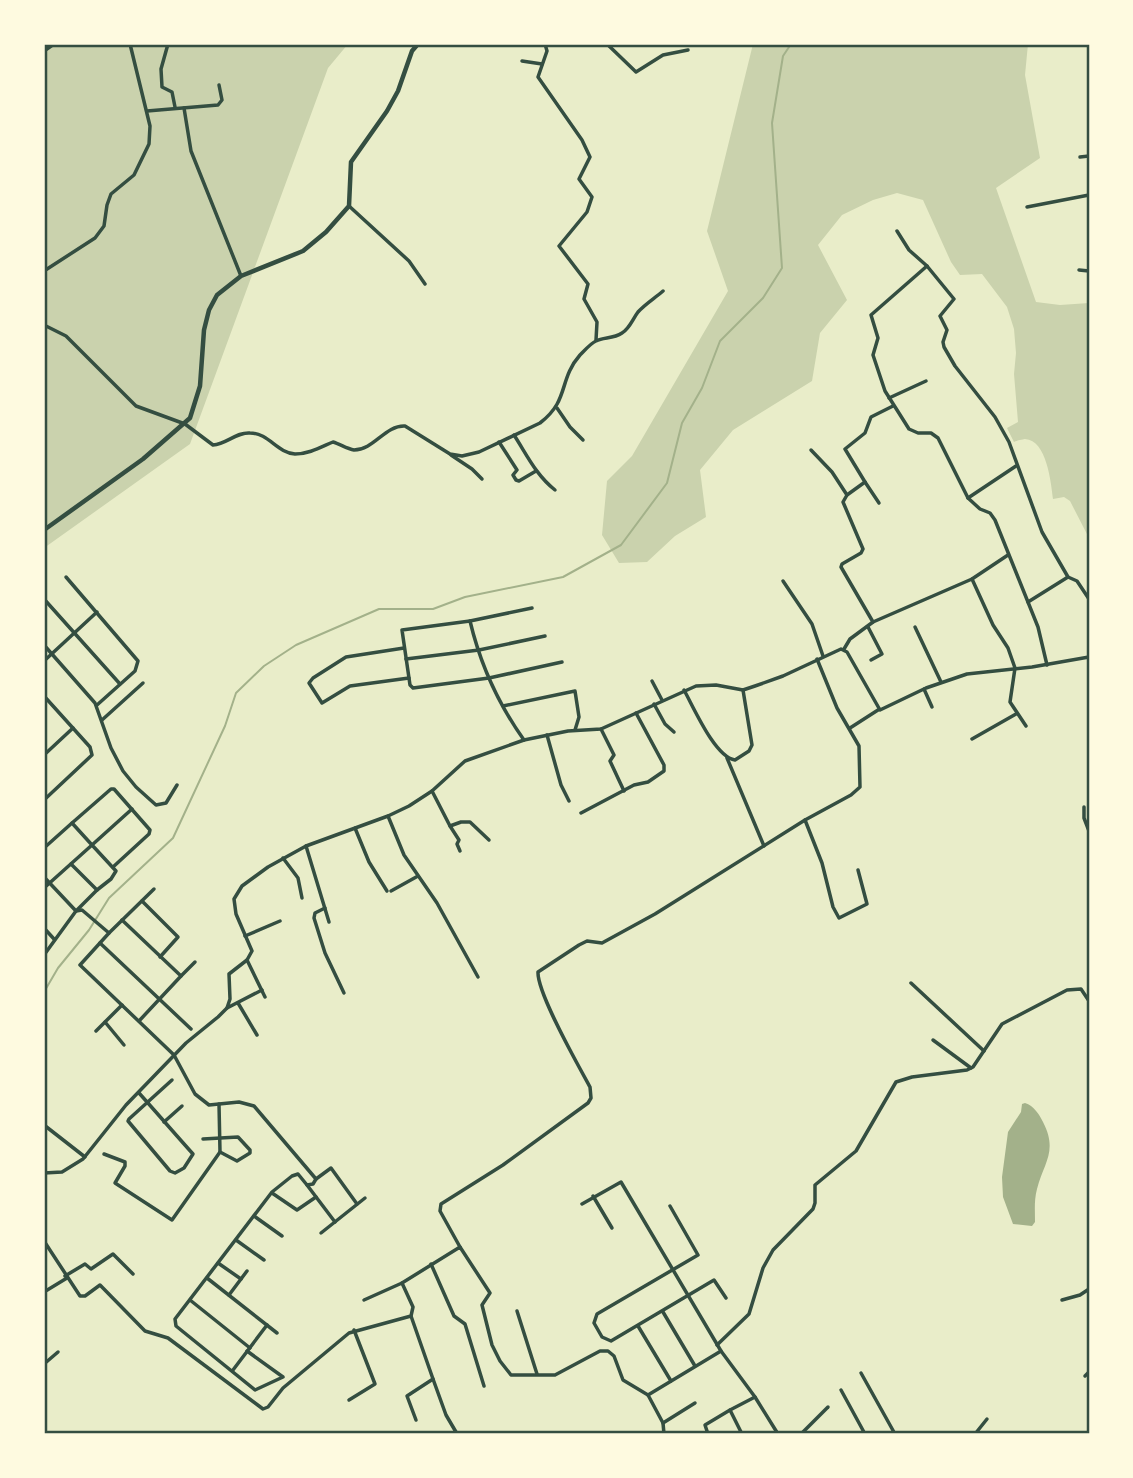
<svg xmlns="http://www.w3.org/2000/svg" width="1133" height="1478" font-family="'Exo 2',sans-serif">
<rect width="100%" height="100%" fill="#e9edc9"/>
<g fill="#cad2ad">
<path d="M44,44H348L328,68L190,444L44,548Z"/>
<path d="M753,44H1028L1025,75L1040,158L996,188L1036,302L1060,305L1089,303V538L1070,501L1064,497L1053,499C1051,483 1047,440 1025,439C1024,439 1015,441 1014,442L1007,428L1018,422L1014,374L1016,353L1014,329L1007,307L982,274L960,275L951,262L923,200L897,193L873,200L842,215L818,245L847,300L820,333L812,381L733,430L700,470L706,517L675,536L647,562L619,563L602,535L607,481L632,456L728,291L707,231Z"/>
</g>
<path fill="#a3b18a" d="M1025,1103C1034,1106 1039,1114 1043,1122C1058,1151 1044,1162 1037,1189C1034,1200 1035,1211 1035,1222L1032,1226L1013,1224L1003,1197L1002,1177L1008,1132L1021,1112L1022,1104Z"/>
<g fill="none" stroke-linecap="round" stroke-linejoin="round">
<path stroke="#a3b18a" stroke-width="2" d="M44,992L58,968L89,930L109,898L173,838L225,726L236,693L264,666L296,645L379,609H433L465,597L563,577L621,545L667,483L682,423L702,388L720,341L763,298L782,268L772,123L783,56L791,44"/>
<g stroke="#344e41" stroke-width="3.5">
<path d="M168,44L161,69L162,87L172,92L175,107"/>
<path d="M545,44L547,51L538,77L582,140L590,157L579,179L592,197L587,212L559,246L588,284L584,299L597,322L596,340"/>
<path d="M607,44L636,72L663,55L688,50"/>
<path d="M44,51L54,44"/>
<path d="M522,61L542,64"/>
<path d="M184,108L191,151L241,276"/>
<path d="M147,111L218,105L222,100L219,85"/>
<path d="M1080,157L1089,156"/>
<path d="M349,206L409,261L425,284"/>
<path d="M1027,207L1089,195"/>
<path d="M897,231L909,250L927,266"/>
<path d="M1079,270L1089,271"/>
<path d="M44,271L95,238L104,226L107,205L111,194L134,175L149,144L150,126L130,44"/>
<path d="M44,325L66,336L136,406L185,424L213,445C227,444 236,432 250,433C269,433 277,453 295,454C309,454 321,447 333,442C340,444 347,449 354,450C374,450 385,425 405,426L450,454L462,456L479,452L540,423C570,400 558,380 580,355C584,351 591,343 596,341C604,337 613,339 622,333C630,328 632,320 638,312C645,304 655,298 663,291"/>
<path d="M889,398L926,381"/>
<path d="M557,408L570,427L583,440"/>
<path d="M514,435C527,455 536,475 555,490"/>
<path d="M499,442L517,470L513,475L516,480L519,481L536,471"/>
<path d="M811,450L832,472L847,495"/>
<path d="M451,455L472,469L482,479"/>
<path d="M865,482L879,503"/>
<path d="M968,498L1016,466"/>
<path d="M66,577L138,661L135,671L97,705"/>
<path d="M972,579L993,625L1008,648L1015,668L1010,702L1026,726"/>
<path d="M783,581L812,624L823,656"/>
<path d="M44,599L120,684"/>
<path d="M1028,602L1068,577"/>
<path d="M470,621L402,630L410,685L413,688L489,678L562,662"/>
<path d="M873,622L972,579L1008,555"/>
<path d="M868,627L882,654L871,660"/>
<path d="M915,627L941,682"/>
<path d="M44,645L95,703L111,748L123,771L136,787L156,805L166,803L177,785"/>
<path d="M404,648L346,657L313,678L309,683L322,703L350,686L409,678"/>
<path d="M844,649L850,639L873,622L841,567L842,564L861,553L863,549L843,502L847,495L865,482L845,449L865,433L871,417L893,406"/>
<path d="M406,659L479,650L545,636"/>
<path d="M44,661L97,612"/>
<path d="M1047,665L1038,627L995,520L990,513L980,509L968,498L938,438L931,433H918L909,429L885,391L873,355L878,338L871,315L927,266L954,299L940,316L947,330L943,342L944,347L955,366L995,417L1009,442L1042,532L1068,577L1077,581L1089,599"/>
<path d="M652,681L662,700"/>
<path d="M924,689L932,707"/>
<path d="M684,690C694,708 715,757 735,760L749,751L752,745L743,690"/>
<path d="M44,696L90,747L92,755L44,800"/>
<path d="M654,704L665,724L674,732"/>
<path d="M503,706L575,691L579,717L575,730"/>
<path d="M102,720L143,683"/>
<path d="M850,728L878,710"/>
<path d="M601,729L614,755L610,761L624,791"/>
<path d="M547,735L561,785L569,801"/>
<path d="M972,739L1016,714"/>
<path d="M524,740C499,705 480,663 470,621L532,608"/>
<path d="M44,755L73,728"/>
<path d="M727,758L764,846"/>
<path d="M432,791L450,826L461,822H470L489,840"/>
<path d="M1084,807V818L1089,831"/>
<path d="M581,813L634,785L648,782L664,771V765L636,713"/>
<path d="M388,816L404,855L437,903L478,977"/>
<path d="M805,820L822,863L833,907L839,918L867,904L858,870"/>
<path d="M72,823L111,789H114L150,830L149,834L113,867"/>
<path d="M450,826L459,840L457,844L460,851"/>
<path d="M355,828L369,862L387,891"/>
<path d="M306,846L329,922"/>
<path d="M44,848L72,823L92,845L44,888"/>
<path d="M283,858L298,878L302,898"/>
<path d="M71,864L97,890L111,879L116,871L92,845L132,809"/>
<path d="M44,877L76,911L82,910L109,933L80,965L174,1055L195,1094L209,1105L239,1102L254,1106L316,1179L313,1184L307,1185L298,1174L292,1176L272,1192L175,1319L176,1326L255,1390L283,1377L247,1351"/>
<path d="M391,891L418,876"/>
<path d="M142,901L178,937L160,957"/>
<path d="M325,908L315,913L314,918L325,953L344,993"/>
<path d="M122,920L181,976L139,1021"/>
<path d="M44,928L54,939"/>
<path d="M109,933L154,889"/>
<path d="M245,936L280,921"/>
<path d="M100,943L191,1029"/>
<path d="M44,955L76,911L97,890"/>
<path d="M247,960L265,997"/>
<path d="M181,976L195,962"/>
<path d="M911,983L984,1051"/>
<path d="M238,1003L257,1035"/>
<path d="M227,1008L262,990"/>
<path d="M105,1022L124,1045"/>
<path d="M96,1031L122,1005"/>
<path d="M933,1040L971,1068"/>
<path d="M139,1093C157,1113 175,1134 193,1154L184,1168L175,1173L170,1171L128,1121L129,1119L172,1080"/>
<path d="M164,1122L182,1106"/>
<path d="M44,1125L85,1157"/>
<path d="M203,1139L238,1137L250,1150V1153L237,1161L220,1152"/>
<path d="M104,1154L125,1162V1166L115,1183L172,1220L220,1152L219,1104"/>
<path d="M44,1173L62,1172L83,1159L126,1105L186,1043L218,1017L227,1008L230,999L229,974L247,960L252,951L236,914L234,899L242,886L268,867L306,846L388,816L409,806L432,791L465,761L524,740L568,731L601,729L696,686L716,685L743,690L755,686L783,676L841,649L847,652L880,710L926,688L967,674L1032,667L1089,657"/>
<path d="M316,1179L331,1168L357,1204"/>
<path d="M307,1185L335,1222"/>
<path d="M272,1193L297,1210L316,1197"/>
<path d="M593,1196L612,1228"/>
<path d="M582,1204L621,1182L721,1351L755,1397L778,1434"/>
<path d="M670,1206L698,1255L597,1314L594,1323L602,1337L611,1341L714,1280L726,1298"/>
<path d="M254,1216L282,1236"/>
<path d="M321,1233L365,1198"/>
<path d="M236,1240L264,1260"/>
<path d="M44,1241L80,1296H85L100,1285L145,1331L168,1338L263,1409L268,1407L283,1388L349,1333L411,1316L413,1307L402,1283L460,1247L490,1293L482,1305L492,1345L500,1361L511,1375H555L600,1351H608L614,1356L623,1380L648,1395L663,1423L664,1434"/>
<path d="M460,1247L440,1211L441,1204L503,1165L588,1103L591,1098L590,1087C578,1065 537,993 538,972L579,945L587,941L602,943L655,914L805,820L851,795L860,787L859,746L837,708L817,659"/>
<path d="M218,1263L241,1279"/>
<path d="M431,1264L454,1316L465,1324L484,1386"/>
<path d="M65,1276L85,1264L91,1269L113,1254L133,1274"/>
<path d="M207,1278L277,1333"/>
<path d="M44,1292L67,1278"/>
<path d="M229,1295L247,1271"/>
<path d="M190,1300L250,1348"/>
<path d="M364,1300L402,1283"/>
<path d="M1062,1300L1080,1295L1089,1289"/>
<path d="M517,1311L537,1374"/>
<path d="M663,1312L695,1366"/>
<path d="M411,1316L433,1379L407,1396L416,1420"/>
<path d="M638,1326L671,1381"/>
<path d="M717,1345L749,1314L763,1268L773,1250L813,1209L815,1203V1185L856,1151L896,1082L912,1077L967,1070L973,1067L1002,1024L1067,990L1081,989L1089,1001"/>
<path d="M44,1364L58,1352"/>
<path d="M233,1370L267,1325"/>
<path d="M861,1373L895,1434"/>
<path d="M1085,1376L1089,1372"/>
<path d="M433,1379L446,1415L456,1432"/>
<path d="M841,1390L865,1434"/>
<path d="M648,1395L721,1351"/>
<path d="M349,1400L375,1384L354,1330"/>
<path d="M663,1423L695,1403"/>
<path d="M708,1434L705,1425L730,1410"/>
<path d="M742,1434L730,1410L755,1397"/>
<path d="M801,1434L828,1407"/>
<path d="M975,1434L987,1419"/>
</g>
<path stroke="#344e41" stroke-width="4.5" d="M44,530L143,459L190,418L200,386L204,330L209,310L217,295L241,276L303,251L326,232L349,206L351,162L387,111L398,91L412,51L418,44"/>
</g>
<rect width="1133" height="1478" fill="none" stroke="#fefae0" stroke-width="91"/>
<rect x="46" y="46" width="1042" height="1386" fill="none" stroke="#344e41" stroke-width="2.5"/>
</svg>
